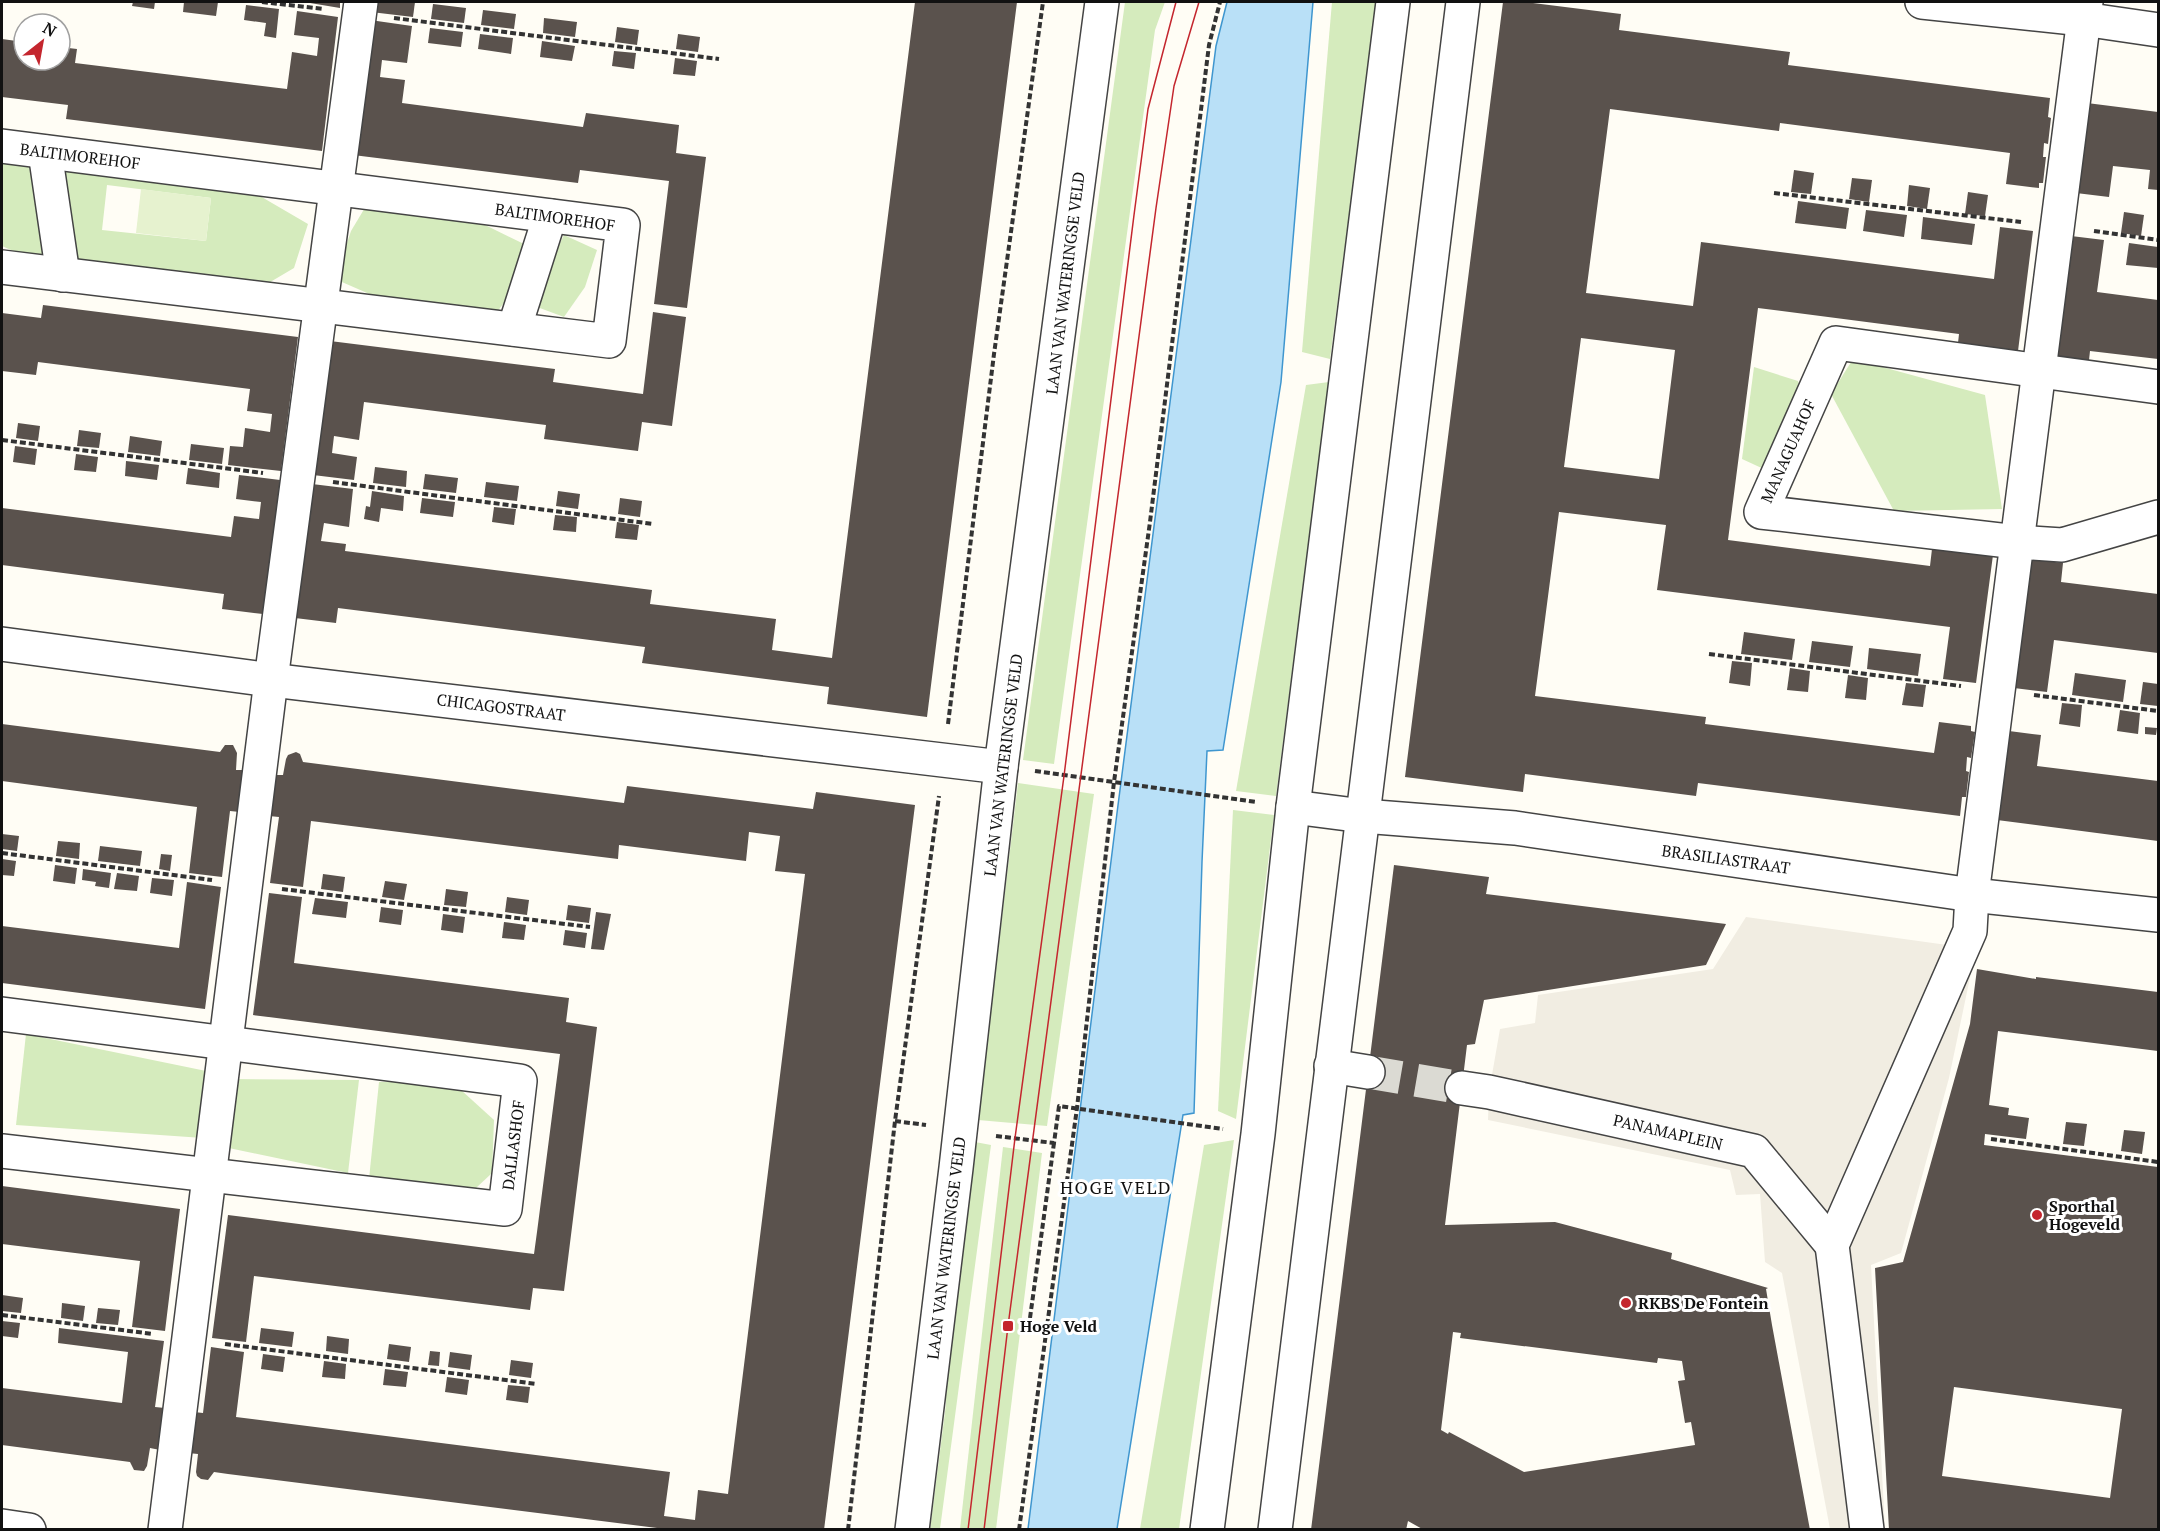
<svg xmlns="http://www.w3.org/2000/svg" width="2160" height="1531" font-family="'PT Serif',serif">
<rect width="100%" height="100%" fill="#fffdf5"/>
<g fill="#d5ebbd" fill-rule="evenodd">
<path d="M1125,2H1165L1155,30L1054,764L1023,760Z"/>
<path d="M1332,2H1377L1330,359L1302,352Z"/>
<path d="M2,156L31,164L49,256L22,255L2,246Z"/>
<path d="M58,159L154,172L260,196L308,224L294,268L255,291L72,259ZM107,185L211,198L206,241L102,230Z"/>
<path d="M369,201L479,222L524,244L518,284L494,316L390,303L335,279L351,231Z"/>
<path d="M564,235L597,250L585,287L564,317L529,304Z"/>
<path d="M1853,359L1985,395L2002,509L1894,511L1831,394Z"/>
<path d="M1754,367L1798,381L1801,392L1766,470L1742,459Z"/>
<path d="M1329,382L1276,796L1236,791L1306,385Z"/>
<path d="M1018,783L1094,794L1047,1126L978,1120Z"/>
<path d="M1233,810L1274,815L1236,1119L1218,1111Z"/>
<path d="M26,1034L211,1072L203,1138L16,1125Z"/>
<path d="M230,1079L359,1080L348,1173L224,1147Z"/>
<path d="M450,1080L494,1120L492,1173L476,1188L369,1179L379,1082Z"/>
<path d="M1234,1140L1179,1529H1140L1204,1145Z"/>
<path d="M975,1142L991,1145L940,1529L930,1530L946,1404L944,1385Z"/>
<path d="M1003,1147L1042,1153L996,1529H960Z"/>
</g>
<path fill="#e6f2cf" d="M141,189L211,198L206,241L136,233Z"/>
<path fill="#f1ede2" d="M1746,917L1976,949L1949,1078L1901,1253L1871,1265L1885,1529H1830L1782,1273L1765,1262L1760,1194L1736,1195L1730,1170L1488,1120L1489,1092L1500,1029L1535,1023L1538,995L1713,969Z"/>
<path fill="#b9e0f7" stroke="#3f96cf" stroke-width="1.5" d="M1227,2H1313L1281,382L1223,750L1207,751L1202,862L1194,1113L1183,1115L1117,1529H1028L1117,813L1216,46Z"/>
<g fill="#5a524d" fill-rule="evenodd">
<path d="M133,2H155L154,9L132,6Z"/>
<path d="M184,2H218L216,16L183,12Z"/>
<path d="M304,2H340V8Z"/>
<path d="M373,2H415L413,17L371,12Z"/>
<path d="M915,2H1017L927,717L827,704L829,687L642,663L645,647L338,608L336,623L295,618L312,484L353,489L349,527L324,523L321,541L346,544L345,551L652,590L650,604L776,619L772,650L832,658Z"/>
<path d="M1503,2H1525L1621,14L1619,30L1790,52L1788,65L2050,98L2048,117L2051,118L2048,144L2044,143L2043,157H2046L2043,183H2039V188L2006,184L2010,153L1780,123L1779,131L1610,109L1586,293L1693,306L1701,242L1994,279L2000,227L2033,231L2017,359L1957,352L1959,334L1758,308L1728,540L1930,566L1932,549L1929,547L1993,555L1976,683L1943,679L1950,627L1657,590L1666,525L1559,512L1535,696L1706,717L1705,724L1934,753L1939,722L1971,726V731L1975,732L1971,758L1967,757L1966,771L1969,772L1966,797H1962L1960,816L1698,783L1696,796L1525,774L1523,792L1405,777ZM1581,338L1675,350L1659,479L1564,467Z"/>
<path d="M433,4L466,8L464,23L431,19Z"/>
<path d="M246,5L279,9L276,38L264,36L266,23L244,20Z"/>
<path d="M483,10L516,14L514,29L481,25Z"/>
<path d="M297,11L338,17L322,151L66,119L68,105L2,97V39L24,42V60H60V47L77,49L75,63L287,89L292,52L317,56L319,38L294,35Z"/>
<path d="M544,18L577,22L575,37L543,33Z"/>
<path d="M370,20L412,26L407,63L382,60L380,77L405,80L402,103L583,127L586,113L679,125L676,153L706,157L687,308L654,304L669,181L580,170L578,183L353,155Z"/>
<path d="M617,27L639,30L637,45L615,42Z"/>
<path d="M430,28L463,32L461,47L428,43Z"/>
<path d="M480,34L513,38L511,54L478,49Z"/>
<path d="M678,34L700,37L698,52L676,49Z"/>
<path d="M542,41L575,46L572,61L540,57Z"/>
<path d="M614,51L636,53L634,69L612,66Z"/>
<path d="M675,58L697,61L695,76L673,74Z"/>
<path d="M2087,103L2158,112V190L2148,189L2150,170L2113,166L2109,197L2076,193Z"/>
<path d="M1794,170L1814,173L1811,194L1791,192Z"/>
<path d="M1852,178L1872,180L1869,202L1849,199Z"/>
<path d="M1909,185L1930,188L1927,209L1907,206Z"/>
<path d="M1968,192L1988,195L1985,216L1965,214Z"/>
<path d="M1798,201L1849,208L1846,229L1795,223Z"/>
<path d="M1866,210L1907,215L1904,237L1863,231Z"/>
<path d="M2124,212L2144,215L2141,236L2121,233Z"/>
<path d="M1923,217L1975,224L1972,245L1921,239Z"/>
<path d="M2071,236L2104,240L2097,292L2158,300V359L2090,351L2088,369L2055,364Z"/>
<path d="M2129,243L2158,247V268L2126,265Z"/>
<path d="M43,305L298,337L281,471L228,465L230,446L243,447L245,428L270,432L272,414L247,411L250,389L38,362L36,375L2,371V313L41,318Z"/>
<path d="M653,312L686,317L672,426L642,422L638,451L544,439L546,425L364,402L359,440L334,436L332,453L357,457L354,480L313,475L330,341L555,369L553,382L643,394Z"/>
<path d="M18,423L40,426L38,441L16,438Z"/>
<path d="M79,430L101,433L99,448L77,446Z"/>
<path d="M130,436L162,441L160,456L128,452Z"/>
<path d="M191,444L224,448L222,464L189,460Z"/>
<path d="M15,446L37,449L35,465L13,462Z"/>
<path d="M76,454L98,457L96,472L74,470Z"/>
<path d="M126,461L159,465L157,480L125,476Z"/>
<path d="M375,467L407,471L406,487L373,483Z"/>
<path d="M188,468L220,473L219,488L186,484Z"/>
<path d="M425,474L458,478L456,493L423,489Z"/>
<path d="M239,475L280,480L263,614L222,609L224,594L2,565V508L231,537L234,516L259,519L261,502L236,499Z"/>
<path d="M486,482L519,486L517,501L484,497Z"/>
<path d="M372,491L404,496L403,511L381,508L379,522L364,519L366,506L370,507Z"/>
<path d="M558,491L580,494L578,509L556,506Z"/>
<path d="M422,498L455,502L453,517L420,513Z"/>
<path d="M620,498L642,501L640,517L618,514Z"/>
<path d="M494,507L516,509L514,525L492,522Z"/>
<path d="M555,515L577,517L576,532L553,530Z"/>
<path d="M617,522L639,525L637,540L615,538Z"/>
<path d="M2030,559L2063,563L2061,582L2158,594V653L2054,640L2047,692L2014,688Z"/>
<path d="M1744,632L1795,639L1792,660L1741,654Z"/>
<path d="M1812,641L1853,646L1850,667L1809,662Z"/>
<path d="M1869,648L1921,654L1918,676L1867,669Z"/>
<path d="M1732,661L1752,663L1750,686L1729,683Z"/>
<path d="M1790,668L1810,671L1808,692L1787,690Z"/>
<path d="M2075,673L2126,680L2123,702L2072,695Z"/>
<path d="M1848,675L1868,678L1866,700L1845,698Z"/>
<path d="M2143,682L2158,684V706L2140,704Z"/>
<path d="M1906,683L1926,685L1923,707L1902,705Z"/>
<path d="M2062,703L2082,705L2080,727L2059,724Z"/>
<path d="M2120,710L2140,713L2138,734L2117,731Z"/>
<path d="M2,724L220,752L225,745H233L237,753L236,770H245L240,812L230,811L222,877L189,873L197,807L2,781Z"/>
<path d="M2145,727L2157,728L2156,735L2145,734Z"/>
<path d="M2009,731L2041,735L2037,766L2158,781V841L1997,820Z"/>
<path d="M296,752L300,754L303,762L624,803L627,786L813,809L816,792L915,805L824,1530H657V1528L228,1474L214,1472L208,1480L201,1479L197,1476L196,1472L198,1454L188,1453L194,1412L203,1413L211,1347L244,1352L236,1417L670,1472L664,1516L695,1520L698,1490L728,1494L805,874L775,871L780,836L749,832L746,861L619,845L618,859L311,821L303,887L270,883L279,817L269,816L274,775H283L286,759L288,755Z"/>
<path d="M2,834L19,836L17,851L2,849Z"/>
<path d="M58,841L80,843L79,859L56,856Z"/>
<path d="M100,846L142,851L140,866L98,861Z"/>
<path d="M161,854L172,855L170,871L159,869Z"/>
<path d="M2,859L16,861L14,876L2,875Z"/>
<path d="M55,865L77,868L75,884L53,881Z"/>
<path d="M1394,865L1489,877L1486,894L1726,924L1706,965L1484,1000L1475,1044L1467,1045L1445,1225L1555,1222L1672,1253L1671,1259L1768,1288L1766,1289L1772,1325L1810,1530H1424L1408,1521L1406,1530H1311ZM1453,1332L1461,1333L1460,1338L1657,1363L1658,1358L1682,1361L1685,1380L1678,1381L1685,1423L1691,1422L1695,1445L1524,1472L1449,1432L1448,1434L1441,1430Z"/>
<path d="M83,869L111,873L109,888L95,886L96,882L82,880Z"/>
<path d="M117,873L139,876L137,891L114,889Z"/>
<path d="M323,874L345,877L343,892L321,889Z"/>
<path d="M152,878L174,880L172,896L150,893Z"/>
<path d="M385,881L407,884L404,900L382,897Z"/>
<path d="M187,882L221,887L205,1009L2,983V926L179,948Z"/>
<path d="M446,889L468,892L466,907L444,905Z"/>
<path d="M269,893L302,897L294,963L569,998L566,1022L597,1027L564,1291L533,1288L530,1310L254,1276L246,1342L212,1338L228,1215L534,1254L537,1232L560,1054L253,1015Z"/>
<path d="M507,897L529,900L527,915L505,912Z"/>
<path d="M315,898L348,902L346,918L312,914Z"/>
<path d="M568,905L591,908L589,923L566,920Z"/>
<path d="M381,907L403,910L401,925L379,922Z"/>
<path d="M596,912L611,914L604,950L591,949Z"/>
<path d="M443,914L465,917L463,933L441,930Z"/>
<path d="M504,922L526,925L524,940L502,938Z"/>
<path d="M565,930L587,933L585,948L563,945Z"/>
<path d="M1977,969L2036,979V977L2158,992V1051L1998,1031L1989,1105L2009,1108L2008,1115L2029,1118L2026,1139L1985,1134L1984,1145L2158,1167V1530H1889L1875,1268L1903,1262L1970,1024ZM1954,1387L2122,1409L2110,1498L1942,1476Z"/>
<path d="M2066,1122L2087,1124L2084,1146L2063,1144Z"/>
<path d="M2124,1130L2145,1132L2142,1154L2121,1151Z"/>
<path d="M2,1186L180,1209L165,1331L132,1327L140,1261L2,1244Z"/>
<path d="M2,1295L23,1298L21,1313L2,1311Z"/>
<path d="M62,1303L85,1306L83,1321L61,1318Z"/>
<path d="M98,1308L120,1310L118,1325L96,1323Z"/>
<path d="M2,1321L20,1323L18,1338L2,1336Z"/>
<path d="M59,1328L164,1341L155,1407L165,1408L160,1450L150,1448L147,1466L144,1471L134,1470L130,1462L2,1445V1388L122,1403L128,1352L58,1343Z"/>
<path d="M261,1328L294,1332L292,1347L259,1343Z"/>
<path d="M327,1336L349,1339L348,1354L326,1351Z"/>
<path d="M389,1344L411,1347L409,1362L387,1359Z"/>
<path d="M430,1351L440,1352L439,1366L428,1365Z"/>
<path d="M450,1352L472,1355L470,1370L448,1367Z"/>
<path d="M263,1354L285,1357L283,1372L261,1369Z"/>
<path d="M511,1360L533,1363L531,1378L509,1375Z"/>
<path d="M324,1361L346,1364L345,1379L322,1377Z"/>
<path d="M385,1369L408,1372L406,1387L383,1385Z"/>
<path d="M447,1377L469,1380L467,1395L445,1392Z"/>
<path d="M508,1385L530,1387L528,1403L506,1400Z"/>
</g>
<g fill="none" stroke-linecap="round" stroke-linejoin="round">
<path stroke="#dbdad3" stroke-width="33" stroke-dasharray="33 16" stroke-linecap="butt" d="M1368,1072L1462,1088"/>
<g stroke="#444" stroke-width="36">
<g id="minor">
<path d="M1922,2L2083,19L2158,30"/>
<path d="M2,146L623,225L609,341L2,267"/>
<path d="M45,152L63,275"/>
<path d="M514,329L550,216"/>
<path d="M2158,387L1836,343L1761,512L2017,542L2062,545L2158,517"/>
<path d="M2,644L271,680L1001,767"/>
<path d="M1293,807L1363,816L1515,828L1972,895L2158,915"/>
<path d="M2,1014L520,1081L505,1209L2,1151"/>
<path d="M1331,1066L1368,1072"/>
<path d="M1462,1088L1489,1092L1754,1151L1832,1245"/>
<path d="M2,1526L29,1530"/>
<path d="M165,1530L271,680L361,2"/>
<path d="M912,1530L956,1168L1001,767L1102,2"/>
<path d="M1207,1530L1258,1134L1293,807L1393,2"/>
<path d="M1275,1530L1463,2"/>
<path d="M1867,1530L1832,1245L1970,931L1972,895L2086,2"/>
</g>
</g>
<g stroke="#333" stroke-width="4" stroke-dasharray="6 3" stroke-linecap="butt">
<path d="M262,2L324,9"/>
<path d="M394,18L719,59"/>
<path d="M1774,193L2021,222"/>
<path d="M2094,231L2158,240"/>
<path d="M2,440L263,473"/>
<path d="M333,482L653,524"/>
<path d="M1709,654L1961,686"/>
<path d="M2034,695L2158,711"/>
<path d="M948,724L994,354L1043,2"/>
<path d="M1035,771L1256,802"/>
<path d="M2,853L212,880"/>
<path d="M282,889L590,927"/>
<path d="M895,1121L926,1125"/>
<path d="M996,1136L1054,1143L1059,1106L1223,1129"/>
<path d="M1991,1139L2158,1162"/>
<path d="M2,1315L153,1334"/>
<path d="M1030,1318L1054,1143"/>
<path d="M225,1344L537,1384"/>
<path d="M848,1530L895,1121L939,796"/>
<path d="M1019,1530L1077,1108L1114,782L1150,522L1209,45L1220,2"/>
</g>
<use href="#minor" stroke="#fff" stroke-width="33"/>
<g stroke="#c4262e" stroke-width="1.5">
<path d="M968,1530L1015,1138L1064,776L1134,215L1148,109L1176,2"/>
<path d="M984,1530L1008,1326L1156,208L1174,86L1199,2"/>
</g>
</g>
<g fill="#c4262e" stroke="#fff" stroke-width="2">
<circle cx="2037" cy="1215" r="6"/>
<circle cx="1626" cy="1303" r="6"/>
<rect x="1002" y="1320" width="12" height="12" rx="3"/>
</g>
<g text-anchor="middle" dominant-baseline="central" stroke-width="6" stroke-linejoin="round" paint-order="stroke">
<g font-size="16" fill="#111" stroke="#fff">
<text transform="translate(80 156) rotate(7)">BALTIMOREHOF</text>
<text transform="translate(555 217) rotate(8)">BALTIMOREHOF</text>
<text transform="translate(1065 283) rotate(-83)">LAAN VAN WATERINGSE VELD</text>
<text transform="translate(1788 451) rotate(-66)">MANAGUAHOF</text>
<text transform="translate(501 707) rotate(7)">CHICAGOSTRAAT</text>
<text transform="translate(1003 765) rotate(-83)">LAAN VAN WATERINGSE VELD</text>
<text transform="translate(1726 859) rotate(8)">BRASILIASTRAAT</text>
<text transform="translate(1668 1132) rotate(13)">PANAMAPLEIN</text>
<text transform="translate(513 1145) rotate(-83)">DALLASHOF</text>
<text transform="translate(946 1248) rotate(-83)">LAAN VAN WATERINGSE VELD</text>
</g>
<g font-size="16" font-weight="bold" fill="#111" stroke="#fff" text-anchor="start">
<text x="2049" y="1206">Sporthal<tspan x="2049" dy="18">Hogeveld</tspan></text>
<text x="1638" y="1303">RKBS De Fontein</text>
<text x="1020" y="1326">Hoge Veld</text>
</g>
<g font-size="18" letter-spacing="1.5" fill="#111" stroke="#fff">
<text x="1116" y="1187">HOGE VELD</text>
</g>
</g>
<rect width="2160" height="1531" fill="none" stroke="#111111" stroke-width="6"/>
<g transform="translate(42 42) rotate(31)"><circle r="28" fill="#ffffff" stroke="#a0a0a0" stroke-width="1.5"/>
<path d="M0-4.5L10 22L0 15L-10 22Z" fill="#c4262e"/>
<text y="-9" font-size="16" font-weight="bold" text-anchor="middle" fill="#111111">N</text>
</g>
</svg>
